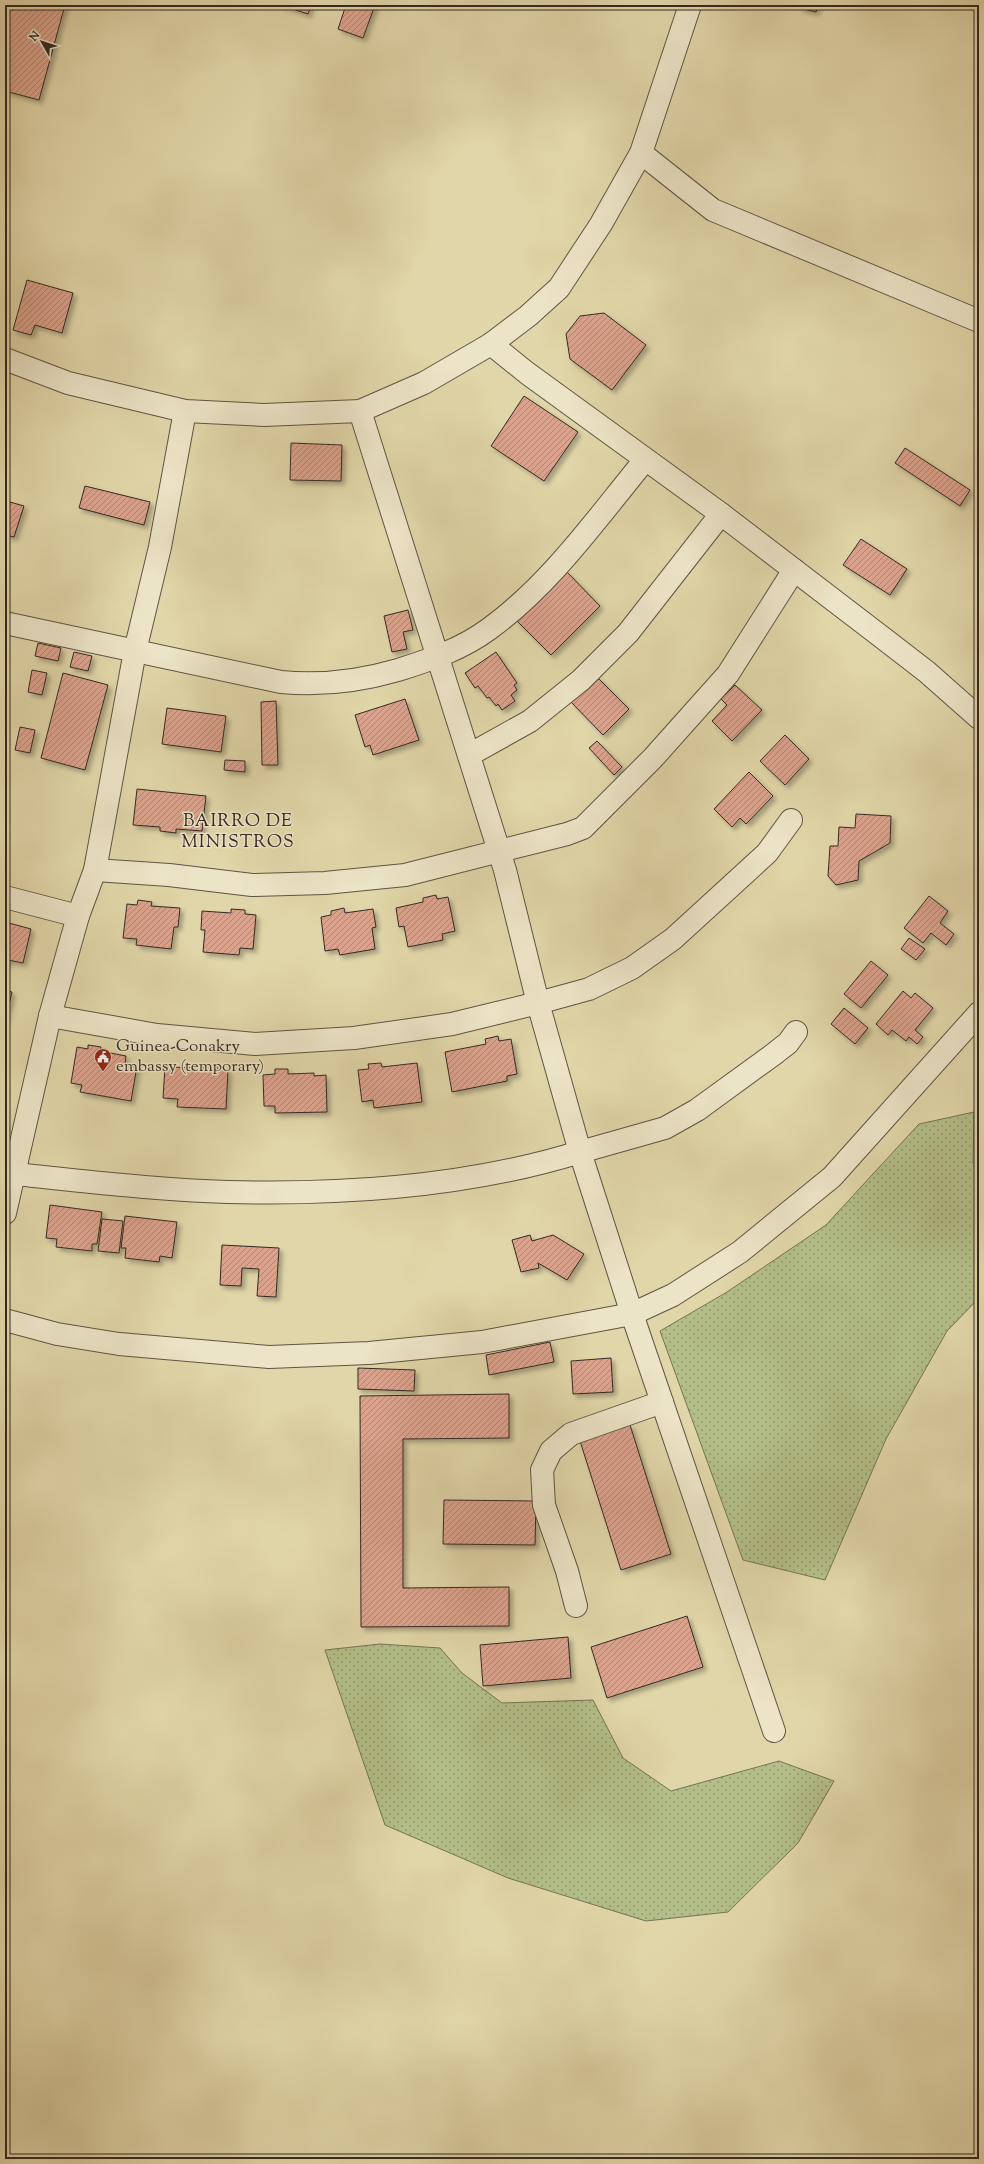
<svg xmlns="http://www.w3.org/2000/svg" width="984" height="2164" font-family="'Sorts Mill Goudy',serif">
<defs>
<pattern id="grass-dots" width="8" height="8" patternUnits="userSpaceOnUse"><rect width="8" height="8" fill="#b3be88"/><path d="M2 2h.1M6 6h.1" fill="none" stroke="#929a6f" stroke-width="1.8" stroke-linecap="round"/></pattern>
<pattern id="building-hatch" width="6" height="6" patternUnits="userSpaceOnUse"><rect width="6" height="6" fill="#dba38e"/><path d="M-1 1l2-2M0 6l6-6M5 7l2-2" fill="none" stroke="#b28574"/></pattern>
<filter id="shadow"><feDropShadow dx="3.5" dy="3.5" stdDeviation="2" flood-color="#0004"/></filter>
</defs>
<rect width="100%" height="100%" fill="#e1d6a9"/>
<filter id="stains"><feTurbulence type="fractalNoise" baseFrequency=".005" numOctaves="4"/><feColorMatrix values="0 0 0 0 .2 0 0 0 0 .09 0 0 0 0 .02 0 0 0 .5 -.17"/></filter>
<radialGradient id="worn" r=".72"><stop offset=".6" stop-color="#630" stop-opacity="0"/><stop offset="1" stop-color="#630" stop-opacity=".3"/></radialGradient>
<g fill="url(#grass-dots)" stroke="#747455">
<path d="M974,1112L973,1163L979,1169V1298L947,1331L886,1439L825,1580L743,1560L660,1331L727,1292L826,1225L919,1124Z"/>
<path d="M380,1644L440,1648L462,1673L502,1703L593,1700L623,1758L671,1791L779,1761L834,1781L798,1843L728,1912L646,1921L508,1878L385,1825L325,1650Z"/>
</g>
<g fill="url(#building-hatch)" stroke="#342922" filter="url(#shadow)">
<path d="M5,5H65L39,100L5,91Z"/>
<path d="M280,5H311L308,14Z"/>
<path d="M346,5H375L363,38L338,29Z"/>
<path d="M800,5H818L816,12L799,8Z"/>
<path d="M27,280L73,293L62,333L35,325L31,335L13,330Z"/>
<path d="M604,313L646,345L612,390L570,359L566,334L580,316Z"/>
<path d="M524,396L578,432L544,481L491,446Z"/>
<path d="M291,443L342,445L341,481L290,480Z"/>
<path d="M905,448L970,490L960,506L895,463Z"/>
<path d="M85,486L150,502L144,525L79,508Z"/>
<path d="M10,502L24,506L14,537L5,535V518Z"/>
<path d="M861,539L907,569L890,595L843,565Z"/>
<path d="M566,571L600,606L551,655L516,620Z"/>
<path d="M408,610L413,630L403,632L407,649L392,652L384,616Z"/>
<path d="M38,643L61,648L58,661L35,656Z"/>
<path d="M74,652L92,656L88,671L70,667Z"/>
<path d="M496,652L517,683L514,685L517,690L511,695L515,701L502,710L498,704L496,706L489,697L487,698L478,686L475,688L465,673Z"/>
<path d="M32,670L47,673L42,695L28,692Z"/>
<path d="M63,673L108,685L85,770L41,758Z"/>
<path d="M596,676L629,709L603,735L571,702Z"/>
<path d="M735,685L762,710L732,741L712,721L727,705L721,699Z"/>
<path d="M405,699L419,740L373,755L370,745L365,747L355,715Z"/>
<path d="M276,701L278,765H262L261,702Z"/>
<path d="M167,708L226,716L221,752L162,744Z"/>
<path d="M20,727L35,730L30,753L15,750Z"/>
<path d="M785,735L809,759L785,785L760,761Z"/>
<path d="M597,741L622,767L614,775L589,748Z"/>
<path d="M225,760L245,761V772L224,770Z"/>
<path d="M749,772L773,796L746,824L740,818L732,827L714,809Z"/>
<path d="M137,789L206,796L202,831L176,829V833L160,831V827L133,825Z"/>
<path d="M856,814L891,816L890,843L859,861L858,880L836,885L828,876L830,846H838L839,827L855,828Z"/>
<path d="M436,895L437,899L448,897L455,931L442,934L443,940L408,947L404,926L399,927L396,908L423,902V898Z"/>
<path d="M929,896L948,911L940,923L954,934L946,945L931,933L923,943L904,928Z"/>
<path d="M138,900L152,902L151,906L180,908L178,927H174L171,949L136,945L137,939L123,938L127,904L137,905Z"/>
<path d="M344,908L345,913L373,909L376,927L372,928L375,949L340,955L338,949L325,951L321,917L331,915V911Z"/>
<path d="M231,909L245,910V914L256,915L253,949L240,948L239,955L203,952L205,930H201L202,911L231,913Z"/>
<path d="M5,922L31,929L23,963L8,960L7,965L5,964Z"/>
<path d="M909,938L925,949L916,960L901,949Z"/>
<path d="M871,961L888,975L861,1008L844,994Z"/>
<path d="M5,990L12,992L5,1022Z"/>
<path d="M903,991L911,998L915,993L933,1008L915,1030L923,1037L917,1044L909,1037L906,1041L892,1030L888,1035L876,1024Z"/>
<path d="M844,1008L868,1028L855,1044L831,1024Z"/>
<path d="M498,1036L499,1041L511,1039L517,1074L507,1076V1081L452,1092L445,1052L486,1044L485,1039Z"/>
<path d="M88,1045L101,1047L100,1051L126,1056L125,1064L137,1066L131,1101L80,1092L82,1085L71,1083L77,1047L88,1049Z"/>
<path d="M381,1063L382,1067L417,1063L422,1102L374,1108L373,1100L362,1102L358,1070L369,1069L368,1064Z"/>
<path d="M203,1064L217,1065V1069L228,1070L226,1109L177,1107L178,1099L163,1098L165,1067L203,1068Z"/>
<path d="M275,1069H288V1074L314,1073V1076L326,1075L327,1112L275,1113V1106H264L263,1075L275,1074Z"/>
<path d="M50,1205L102,1212L97,1244H92V1251L56,1247L57,1239L46,1238Z"/>
<path d="M125,1216L177,1222L172,1258L160,1256L159,1262L125,1258L126,1248H121Z"/>
<path d="M102,1219L123,1221L119,1253L98,1251Z"/>
<path d="M530,1235L532,1241L553,1235L584,1254L567,1280L538,1263L539,1268L521,1272L512,1240Z"/>
<path d="M222,1245L279,1248L276,1297L257,1296L259,1269L242,1268L241,1286L220,1285Z"/>
<path d="M550,1342L554,1362L489,1375L486,1355Z"/>
<path d="M611,1358L613,1392L573,1394L571,1361Z"/>
<path d="M358,1368L415,1370L414,1391L358,1389Z"/>
<path d="M509,1394V1438L403,1439V1588L509,1587V1626L361,1627L360,1396Z"/>
<path d="M630,1425L671,1554L621,1570L580,1441Z"/>
<path d="M444,1500L536,1501L535,1545L443,1544Z"/>
<path d="M687,1616L703,1667L607,1698L591,1647Z"/>
<path d="M568,1637L571,1678L483,1686L480,1645Z"/>
</g>
<g fill="none" stroke-linecap="round" stroke-linejoin="round">
<g stroke="#5f5444" stroke-width="24">
<g id="minor">
<path d="M641,153L713,210L979,321"/>
<path d="M491,344L527,373L721,514L883,638L927,672L979,718"/>
<path d="M5,359L68,383L185,411L264,415L360,411L424,383L491,344L528,316L559,288L601,224L641,153L690,5"/>
<path d="M360,411L505,870L538,1003L580,1152L665,1128L697,1110L774,1054L788,1043L796,1032"/>
<path d="M5,623L281,682C321,686 360,681 398,670C430,660 462,649 489,629C551,584 597,518 645,460"/>
<path d="M469,755L530,721L581,680L628,633L721,514"/>
<path d="M95,870L169,875L252,885L325,883L405,875L567,834L583,828L653,758L728,674L794,570"/>
<path d="M5,897L78,916"/>
<path d="M50,1016L157,1035L255,1044L354,1038L452,1024L538,1003L589,989L632,968L673,939L767,853L791,820"/>
<path d="M14,1174C85,1181 157,1190 228,1192C346,1195 467,1187 580,1152L632,1314L774,1731"/>
<path d="M5,1213L50,1016L78,916L95,870L135,651L160,547L185,411"/>
<path d="M5,1320L57,1334L119,1344L269,1357L369,1353L482,1342L632,1314L673,1295L740,1252L832,1177L979,1013"/>
<path d="M576,1606L567,1571L544,1505L542,1470L551,1451L571,1434L662,1402"/>
</g>
</g>
<use href="#minor" stroke="#ece4c7" stroke-width="22"/>
</g>
<defs>
<g id="civic-pin" transform="scale(0.9)"><path d="M0 17L-7.5 6A9.5 9.5 0 1 1 7.5 6Z" fill="#8f2418" stroke="#ece4c7"/><path d="M-.6-6.5H3V-4.5H.6V-3L4-1V1h2V6H-6V1h2V-1L-.6-3ZM-1.2 2.5V6h2.4V2.5Z" fill="#fff"/></g>
</defs>
<g fill-rule="evenodd">
<use href="#civic-pin" x="103" y="1057"/>
</g>
<g text-anchor="middle" dominant-baseline="central" stroke-width="3" stroke-linejoin="round" paint-order="stroke">
<g font-size="17" fill="#342922" stroke="#ece4c7" text-anchor="start">
<text x="116" y="1047">Guinea-Conakry<tspan x="116" dy="20">embassy (temporary)</tspan></text>
</g>
<g font-size="18" letter-spacing="1" fill="#342922" stroke="#ece4c7">
<text x="238" y="822">BAIRRO DE<tspan x="238" dy="21">MINISTROS</tspan></text>
</g>
</g>
<rect width="984" height="2164" fill="none" stroke="#e1d6a9" stroke-width="20"/>
<rect x="6" y="6" width="972" height="2152" fill="none" stroke="#342922" stroke-width="2"/>
<rect x="10" y="10" width="964" height="2144" fill="none" stroke="#342922"/>
<g transform="translate(42 42) rotate(309)" stroke="#ece4c7" stroke-width="3" paint-order="stroke">
<path d="M0-3L7 15L0 10L-7 15Z" fill="#342922"/>
<text y="-6" font-size="11" font-weight="bold" text-anchor="middle" fill="#342922">N</text>
</g>
<rect width="100%" height="100%" filter="url(#stains)"/>
<rect width="100%" height="100%" fill="url(#worn)"/>
</svg>
